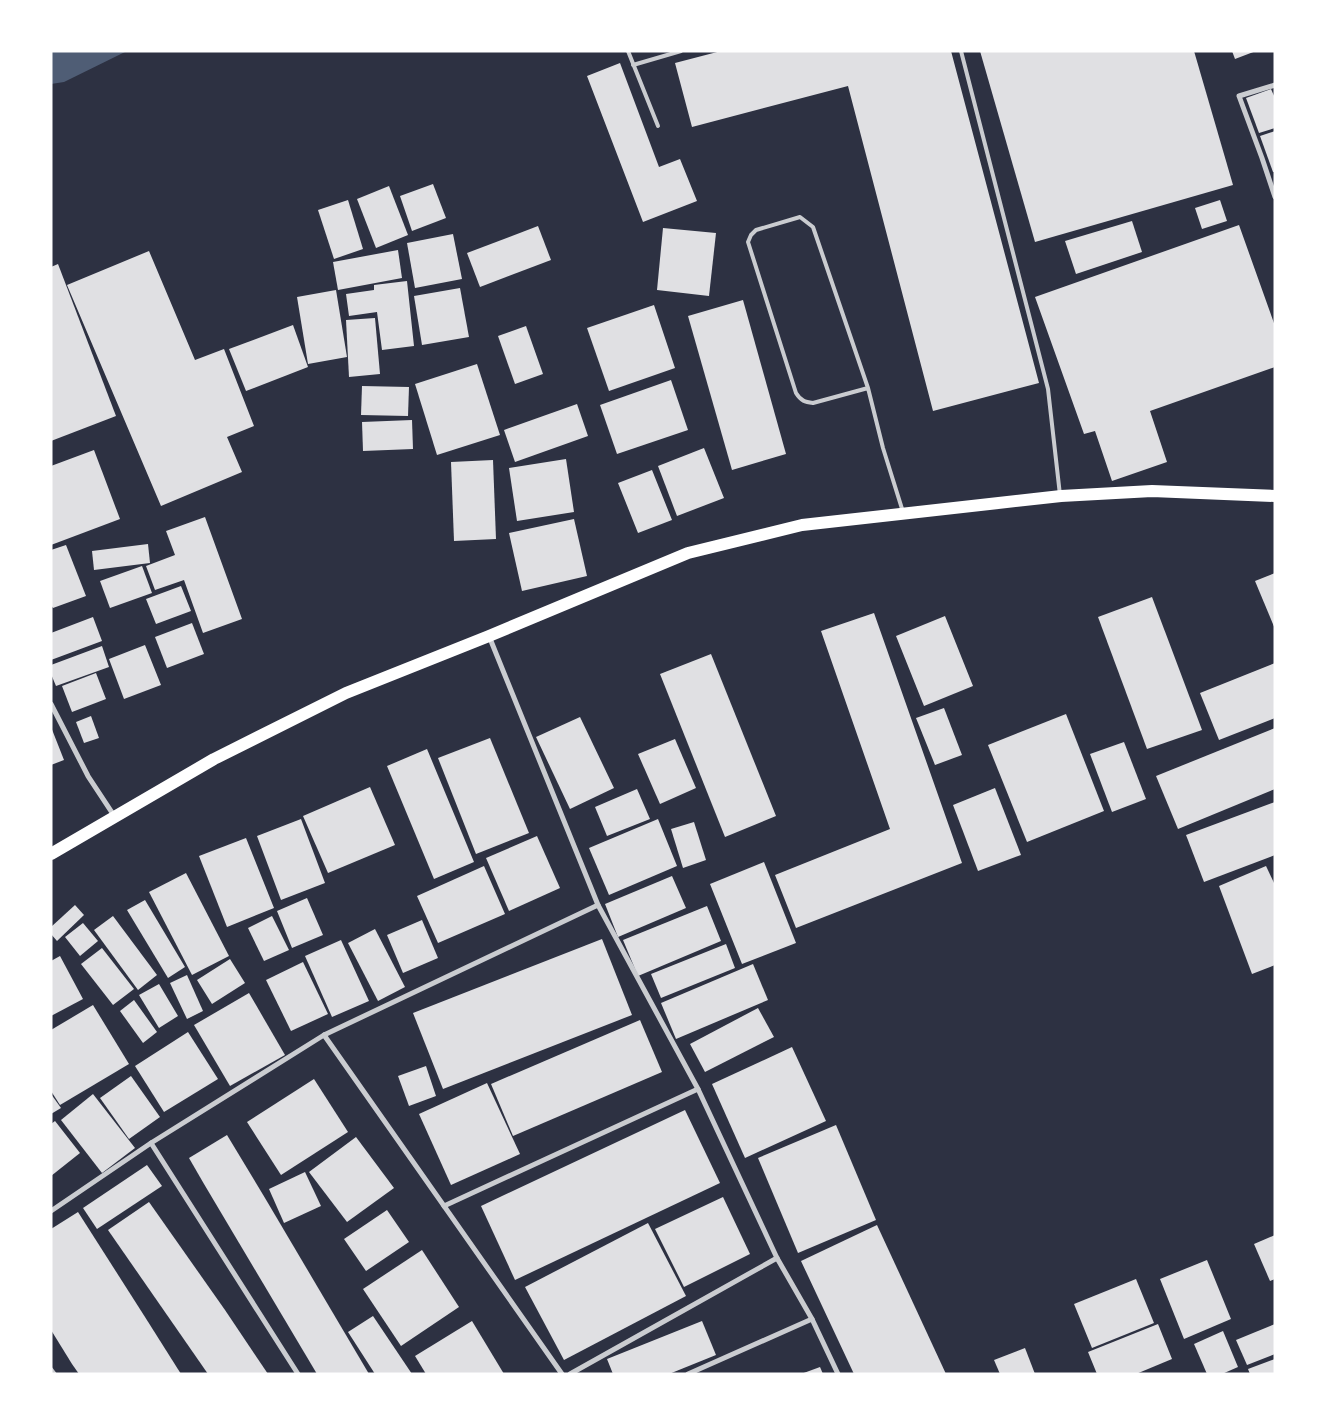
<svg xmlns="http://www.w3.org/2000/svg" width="1326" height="1425" font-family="Lora,serif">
<rect width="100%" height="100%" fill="#2d3142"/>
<path fill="#4f5d75" d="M51,51H127L64,82L51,84Z"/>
<g fill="#e0e0e3">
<path d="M721,51H951L1039,383L933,411L848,86L692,127L675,63Z"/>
<path d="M980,51H1194L1233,185L1035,242Z"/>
<path d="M1232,51H1256L1235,59Z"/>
<path d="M620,63L659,167L680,159L697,201L643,222L587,76Z"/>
<path d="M1271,89L1275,98V128L1259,133L1246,98Z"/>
<path d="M1275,131V172H1273L1260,136Z"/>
<path d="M433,184L446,218L412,231L400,196Z"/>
<path d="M389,186L408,235L376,248L357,199Z"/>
<path d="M348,200L363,249L334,259L318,210Z"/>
<path d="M1220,200L1227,221L1202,229L1195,208Z"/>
<path d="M1132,221L1142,252L1076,274L1065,241Z"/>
<path d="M1239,225L1275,326V367L1150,411L1167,462L1112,481L1095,431L1084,434L1035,297Z"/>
<path d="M538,226L551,260L480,287L467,253Z"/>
<path d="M663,228L716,233L709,296L657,290Z"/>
<path d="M453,234L462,279L415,288L407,243Z"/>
<path d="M398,250L402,278L338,290L333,262Z"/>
<path d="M149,251L195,360L224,349L254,426L227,437L242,472L161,506L67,285Z"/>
<path d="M58,264L116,416L51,441V267Z"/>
<path d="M407,281L414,346L382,350L377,312L349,316L346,294L374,290V285Z"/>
<path d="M460,288L469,337L422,345L414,296Z"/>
<path d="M336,290L347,357L308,364L297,297Z"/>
<path d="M743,300L786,454L732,470L688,316Z"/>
<path d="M654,305L675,368L609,391L587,328Z"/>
<path d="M375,318L380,374L349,377L346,320Z"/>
<path d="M293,325L308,367L246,391L229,349Z"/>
<path d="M526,326L543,374L515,384L498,336Z"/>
<path d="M477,364L500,435L437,455L415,384Z"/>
<path d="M671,380L688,430L617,454L600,405Z"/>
<path d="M362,386L409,387L408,416L361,415Z"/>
<path d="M577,404L588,436L515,462L504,430Z"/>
<path d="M412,420L413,449L363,451L362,422Z"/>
<path d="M704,448L724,498L677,516L658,466Z"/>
<path d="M94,450L120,519L51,545V466Z"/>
<path d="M566,459L574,512L517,521L509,468Z"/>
<path d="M493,460L496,539L454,541L451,462Z"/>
<path d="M652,470L672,520L638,533L618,483Z"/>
<path d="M205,517L242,619L203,633L184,580L155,590L146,566L175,555L166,531Z"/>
<path d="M574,519L587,576L522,591L509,533Z"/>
<path d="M148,544L150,563L94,570L92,551Z"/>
<path d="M66,545L86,596L53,608L51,605V550Z"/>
<path d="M142,566L152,593L110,608L100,581Z"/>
<path d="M1275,573V629L1255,581Z"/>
<path d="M181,586L191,611L156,624L146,599Z"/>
<path d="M1152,597L1202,730L1147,749L1098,617Z"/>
<path d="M874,613L962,863L796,928L775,875L890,829L821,631Z"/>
<path d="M945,616L973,686L924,706L896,636Z"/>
<path d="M93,617L102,641L51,660V633Z"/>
<path d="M192,623L204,654L167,668L155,637Z"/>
<path d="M145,645L161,685L124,699L109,659Z"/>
<path d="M102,646L109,667L56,686L51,674V665Z"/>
<path d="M711,654L776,816L725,837L660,674Z"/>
<path d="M1275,663V718L1219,740L1200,693Z"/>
<path d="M96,673L106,699L72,712L62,686Z"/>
<path d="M944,708L962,755L935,765L916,718Z"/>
<path d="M1066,714L1104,811L1027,842L988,745Z"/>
<path d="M91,716L99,738L84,743L76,722Z"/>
<path d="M580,717L614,788L570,809L536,737Z"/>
<path d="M51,727L64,760L51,765Z"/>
<path d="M1275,728V789L1178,829L1156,776Z"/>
<path d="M490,738L529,833L476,854L438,758Z"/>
<path d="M675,739L696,788L660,804L638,754Z"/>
<path d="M1124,742L1146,799L1112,812L1090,754Z"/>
<path d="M427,749L474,862L434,879L387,766Z"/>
<path d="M370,787L395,845L328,873L303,816Z"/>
<path d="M995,788L1021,855L978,871L953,805Z"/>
<path d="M637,789L650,819L607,836L595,807Z"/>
<path d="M1275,802V855L1204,882L1186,835Z"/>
<path d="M301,819L325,883L281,900L257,836Z"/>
<path d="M658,819L677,866L609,895L589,848Z"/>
<path d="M694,822L706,860L683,868L671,829Z"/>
<path d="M537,836L560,888L509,911L486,858Z"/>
<path d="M246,838L274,908L227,927L199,856Z"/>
<path d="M764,862L796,943L742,964L710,884Z"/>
<path d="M484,866L505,914L438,943L417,896Z"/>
<path d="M1266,866L1275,885V965L1252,974L1219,886Z"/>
<path d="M186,873L229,956L192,975L149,892Z"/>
<path d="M672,876L686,908L618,937L605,904Z"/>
<path d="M307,898L323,935L292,948L277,911Z"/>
<path d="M145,900L185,967L168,978L127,910Z"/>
<path d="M75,905L84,915L57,941L51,934V927Z"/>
<path d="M707,906L721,941L638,976L623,940Z"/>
<path d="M113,916L157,975L138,990L94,930Z"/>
<path d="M272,916L289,950L264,961L248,928Z"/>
<path d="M422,920L438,958L403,973L387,935Z"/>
<path d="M83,923L98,941L80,956L65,937Z"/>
<path d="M375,929L405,987L378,1001L348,943Z"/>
<path d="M602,939L632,1015L443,1089L413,1013Z"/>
<path d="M341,940L369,1001L332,1017L305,956Z"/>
<path d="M726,944L735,968L661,998L651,974Z"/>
<path d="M102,948L134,989L113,1005L81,964Z"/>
<path d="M60,956L83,999L51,1016V961Z"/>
<path d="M230,959L245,983L212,1004L197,980Z"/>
<path d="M303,962L328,1014L291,1031L266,980Z"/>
<path d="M753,964L768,1000L676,1039L661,1003Z"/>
<path d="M187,975L203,1011L187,1019L170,983Z"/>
<path d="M159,984L178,1016L159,1028L139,995Z"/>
<path d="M249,993L285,1055L230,1086L194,1025Z"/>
<path d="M134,1000L157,1032L143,1043L120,1011Z"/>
<path d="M93,1005L129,1064L60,1105L51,1091V1030Z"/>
<path d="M758,1008L774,1037L705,1072L690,1044Z"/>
<path d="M640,1020L662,1072L513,1136L491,1084Z"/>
<path d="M188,1032L218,1079L164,1112L135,1066Z"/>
<path d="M792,1047L826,1121L745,1158L712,1084Z"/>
<path d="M426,1066L436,1096L409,1106L398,1076Z"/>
<path d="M131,1076L160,1117L129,1139L100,1098Z"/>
<path d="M314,1079L348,1132L281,1175L247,1122Z"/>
<path d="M487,1083L520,1154L451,1185L419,1114Z"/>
<path d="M51,1094L61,1108L51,1114Z"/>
<path d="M93,1094L135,1148L102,1173L61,1120Z"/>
<path d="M685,1110L720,1183L515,1280L481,1206Z"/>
<path d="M55,1121L80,1153L51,1176V1124Z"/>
<path d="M836,1125L876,1220L798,1253L758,1158Z"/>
<path d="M227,1135L265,1198L369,1374H317L204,1184L189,1158Z"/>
<path d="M356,1137L394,1188L347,1222L309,1172Z"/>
<path d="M147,1165L162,1186L97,1229L83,1208Z"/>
<path d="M305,1172L321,1206L284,1223L269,1189Z"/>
<path d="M723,1197L750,1254L684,1287L655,1229Z"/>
<path d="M149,1202L225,1310L268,1374H208L108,1230Z"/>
<path d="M387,1210L409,1242L366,1271L344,1239Z"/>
<path d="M78,1212L145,1317L181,1374H79L72,1364L51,1330V1229Z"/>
<path d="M648,1223L686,1296L564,1360L525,1287Z"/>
<path d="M877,1225L946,1374H854L801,1261Z"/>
<path d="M1275,1235V1279L1270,1281L1254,1244Z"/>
<path d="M422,1250L459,1307L401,1346L363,1289Z"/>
<path d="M1207,1260L1231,1319L1184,1339L1160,1279Z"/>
<path d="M1136,1279L1154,1323L1092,1348L1074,1304Z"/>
<path d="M373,1316L412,1374H375L348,1332Z"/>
<path d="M472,1321L504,1374H426L415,1356Z"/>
<path d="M702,1321L716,1355L669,1374H613L607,1359Z"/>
<path d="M1158,1324L1172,1359L1136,1374H1097L1088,1352Z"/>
<path d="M1275,1324V1354L1247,1365L1236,1340Z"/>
<path d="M1223,1331L1238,1367L1222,1374H1207L1194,1344Z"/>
<path d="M1025,1348L1035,1374H1000L994,1360Z"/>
<path d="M1275,1359V1374H1250L1248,1369Z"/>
<path d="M820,1367L823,1374H801Z"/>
</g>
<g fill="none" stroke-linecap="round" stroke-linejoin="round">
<g stroke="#caccd0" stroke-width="4">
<path d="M628,51L658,126"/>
<path d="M961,51L1048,389L1060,495"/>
<path d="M633,65L681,51"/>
<path d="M868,388L813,403C805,402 801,401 796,393L748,242L751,235L756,230L800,217L813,227L868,388L883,448L903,512"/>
</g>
<g stroke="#caccd0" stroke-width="5">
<path d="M1275,85L1239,96L1262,158L1275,197"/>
<path d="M489,636L598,905"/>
<path d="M51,704L88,776L115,817"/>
<path d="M324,1035L562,1374"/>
<path d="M151,1143L298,1374"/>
<path d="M444,1206L698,1089"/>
<path d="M51,1211L151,1143L324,1035L598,905L698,1089L777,1258L812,1319L838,1374"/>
<path d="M51,1370L54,1374"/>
<path d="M570,1374L777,1258"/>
<path d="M688,1374L812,1319"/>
</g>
<path stroke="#fff" stroke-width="12" d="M51,854L214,759L346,693L489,636L688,553L802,525L1061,496L1152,491L1275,496"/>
</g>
<rect width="1326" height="1425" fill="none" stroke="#ffffff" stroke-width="105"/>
</svg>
